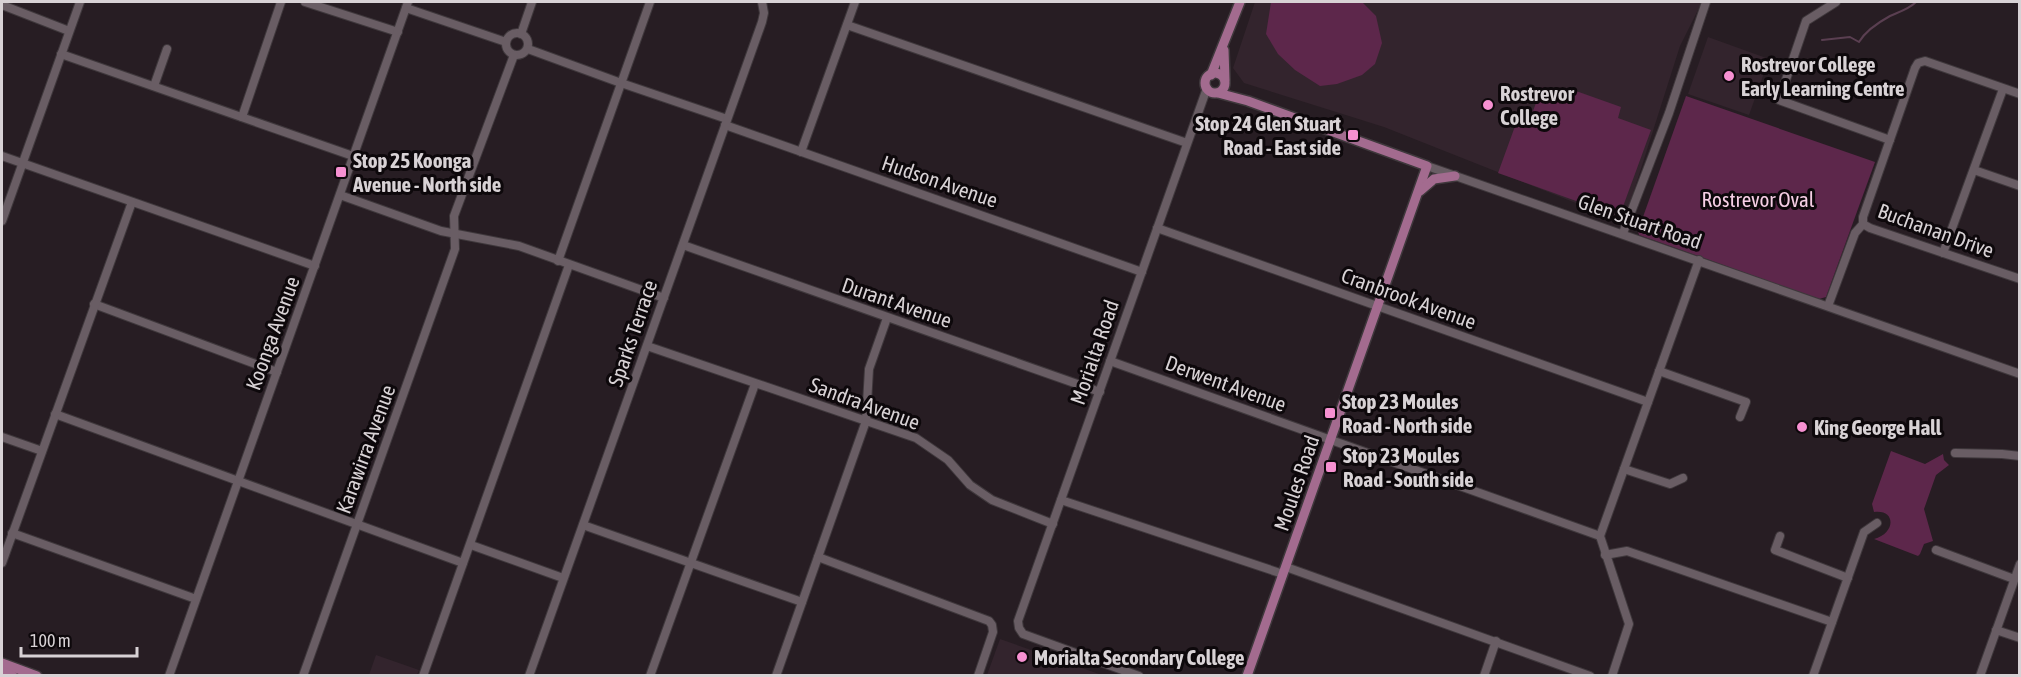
<svg xmlns="http://www.w3.org/2000/svg" width="2021" height="677" font-family="'Asap Condensed',sans-serif">
<rect width="100%" height="100%" fill="#271d23"/>
<g fill="#33242d">
<path d="M1255,2H1702L1680,46L1624,222L1384,127L1244,83L1233,68Z"/>
<path d="M1708,37L1769,59L1749,115L1688,94Z"/>
<path d="M1000,639L1099,674L1102,675H987Z"/>
<path d="M376,655L419,670L417,675H369Z"/>
</g>
<g fill="#5d274b">
<path d="M1271,2H1362L1376,16L1382,43L1375,64L1362,75L1337,84L1320,86L1295,70L1278,54L1266,34Z"/>
<path d="M1542,87L1573,98L1576,91L1621,107L1618,118L1651,130L1621,212L1592,201L1590,206L1498,173L1522,107L1533,111Z"/>
<path d="M1686,96L1875,162L1826,297L1819,299L1639,235L1638,231Z"/>
<path d="M1891,451L1925,464L1943,454L1944,460L1949,465L1936,475L1924,509L1933,541L1924,544L1920,554L1918,556L1874,539C1896,533 1896,509 1874,512L1872,504Z"/>
</g>
<g fill="none" stroke-linecap="round" stroke-linejoin="round">
<path stroke="#5a3f51" stroke-width="2" d="M1822,40L1850,37L1859,42C1865,32 1879,22 1890,16C1899,12 1909,9 1916,2"/>
<g stroke="#3f383c" stroke-width="10">
<g id="minor">
<path d="M305,2L398,32"/>
<path d="M1836,2L1806,21L1779,100L1890,140"/>
<path d="M2,5L69,31"/>
<path d="M406,8L506,42"/>
<path d="M847,25L1187,143"/>
<circle cx="517" cy="44" r="11"/>
<path d="M521,34L532,2"/>
<path d="M528,49L621,83L727,119"/>
<path d="M61,54L353,156"/>
<path d="M154,86L167,49"/>
<path d="M2020,94L1925,61L1918,63L1915,68L1863,217V224L1870,228L2020,279"/>
<path d="M242,117L281,2"/>
<path d="M725,125L1142,272"/>
<path d="M801,152L855,2"/>
<path d="M2,156L315,266"/>
<path d="M1427,166L2020,374"/>
<path d="M1974,170L2020,186"/>
<path d="M340,195L441,231L519,246L664,298"/>
<path d="M2,221L80,2"/>
<path d="M1157,228L1648,402"/>
<path d="M1623,233L1669,113L1706,2"/>
<path d="M683,245L1100,392"/>
<path d="M1943,253L2003,89"/>
<path d="M558,261L650,2"/>
<path d="M94,304L277,372"/>
<path d="M1828,306L1855,233L1863,224"/>
<path d="M647,346L916,438L948,460L970,485L992,500L1053,524"/>
<path d="M1110,361L1600,536"/>
<path d="M1659,371L1746,402L1740,417"/>
<path d="M55,414L463,563"/>
<path d="M2,437L42,451"/>
<path d="M1955,453L2002,454L2020,456"/>
<path d="M1624,469L1670,484L1683,478"/>
<path d="M1061,500L1283,574"/>
<path d="M583,525L802,602"/>
<path d="M12,533L196,599"/>
<path d="M1780,536L1775,550L1848,578"/>
<path d="M471,545L563,578"/>
<path d="M1936,550L2014,579"/>
<path d="M1605,555L1627,551L1832,622"/>
<path d="M818,557L989,621L992,625L993,632L978,676"/>
<path d="M2,563L132,202"/>
<path d="M1286,567L1590,676"/>
<path d="M1996,630L2020,638"/>
<path d="M169,676L408,2"/>
<path d="M303,676L455,249L454,216L514,55"/>
<path d="M423,676L569,265"/>
<path d="M529,676L762,22L764,13L762,2"/>
<path d="M650,676L755,384"/>
<path d="M776,676L866,421L869,369L887,318"/>
<path d="M1139,676L1023,634L1019,628L1018,621L1207,88"/>
<path d="M1484,676L1496,641"/>
<path d="M1612,676L1629,624L1600,536L1699,260"/>
<path d="M1813,676L1864,532L1877,523"/>
<path d="M1980,676L2020,564"/>
</g>
</g>
<g stroke="#3f383c" stroke-width="12">
<g id="major">
<path d="M1224,50L1225,80"/>
<circle cx="1215" cy="83" r="10"/>
<path d="M1211,75L1240,2"/>
<path d="M1218,93L1248,101L1427,166L1247,676"/>
<path d="M1420,191L1434,179L1455,176"/>
<path d="M2,663L37,676"/>
<path d="M2,671L13,676"/>
</g>
</g>
<use href="#minor" stroke="#695d64" stroke-width="8"/>
<use href="#major" stroke="#a36b8f" stroke-width="9"/>
</g>
<g fill="#f690d1" stroke="#0d080b" stroke-width="2">
<circle cx="1729" cy="76" r="6"/>
<circle cx="1488" cy="105" r="6"/>
<rect x="1347" y="129" width="12" height="12" rx="3"/>
<rect x="335" y="166" width="12" height="12" rx="3"/>
<rect x="1324" y="407" width="12" height="12" rx="3"/>
<circle cx="1802" cy="427" r="6"/>
<rect x="1325" y="461" width="12" height="12" rx="3"/>
<circle cx="1022" cy="657" r="6"/>
</g>
<g text-anchor="middle" dominant-baseline="central" stroke-width="6" stroke-linejoin="round" paint-order="stroke">
<g font-size="21" font-weight="bold" fill="#d8d2d5" stroke="#0d080b" text-anchor="start">
<text x="1741" y="64">Rostrevor College<tspan x="1741" dy="24">Early Learning Centre</tspan></text>
<text x="1500" y="93">Rostrevor<tspan x="1500" dy="24">College</tspan></text>
<text x="1341" y="123" text-anchor="end">Stop 24 Glen Stuart<tspan x="1341" dy="24">Road - East side</tspan></text>
<text x="353" y="160">Stop 25 Koonga<tspan x="353" dy="24">Avenue - North side</tspan></text>
<text x="1342" y="401">Stop 23 Moules<tspan x="1342" dy="24">Road - North side</tspan></text>
<text x="1814" y="427">King George Hall</text>
<text x="1343" y="455">Stop 23 Moules<tspan x="1343" dy="24">Road - South side</tspan></text>
<text x="1034" y="657">Morialta Secondary College</text>
</g>
<g font-size="21" fill="#d8d2d5" stroke="#0d080b">
<text transform="translate(940 181) rotate(19)">Hudson Avenue</text>
<text transform="translate(1640 221) rotate(19)">Glen Stuart Road</text>
<text transform="translate(1936 230) rotate(20)">Buchanan Drive</text>
<text transform="translate(1409 298) rotate(20)">Cranbrook Avenue</text>
<text transform="translate(897 302) rotate(19)">Durant Avenue</text>
<text transform="translate(272 333) rotate(-70)">Koonga Avenue</text>
<text transform="translate(632 333) rotate(-71)">Sparks Terrace</text>
<text transform="translate(1094 352) rotate(-71)">Morialta Road</text>
<text transform="translate(1226 383) rotate(20)">Derwent Avenue</text>
<text transform="translate(865 403) rotate(20)">Sandra Avenue</text>
<text transform="translate(365 449) rotate(-70)">Karawirra Avenue</text>
<text transform="translate(1296 483) rotate(-71)">Moules Road</text>
</g>
<g font-size="21" fill="#f6cee5" stroke="#0d080b">
<text x="1758" y="199">Rostrevor Oval</text>
</g>
</g>
<rect width="2021" height="677" fill="none" stroke="#d8d2d5" stroke-width="6"/>
<path d="M21 647v9h116v-9" fill="none" stroke="#d8d2d5" stroke-width="3"/>
<text x="30" y="647" font-size="18" fill="#d8d2d5" stroke="#0d080b" stroke-width="4.5" paint-order="stroke">100 m</text>
</svg>
